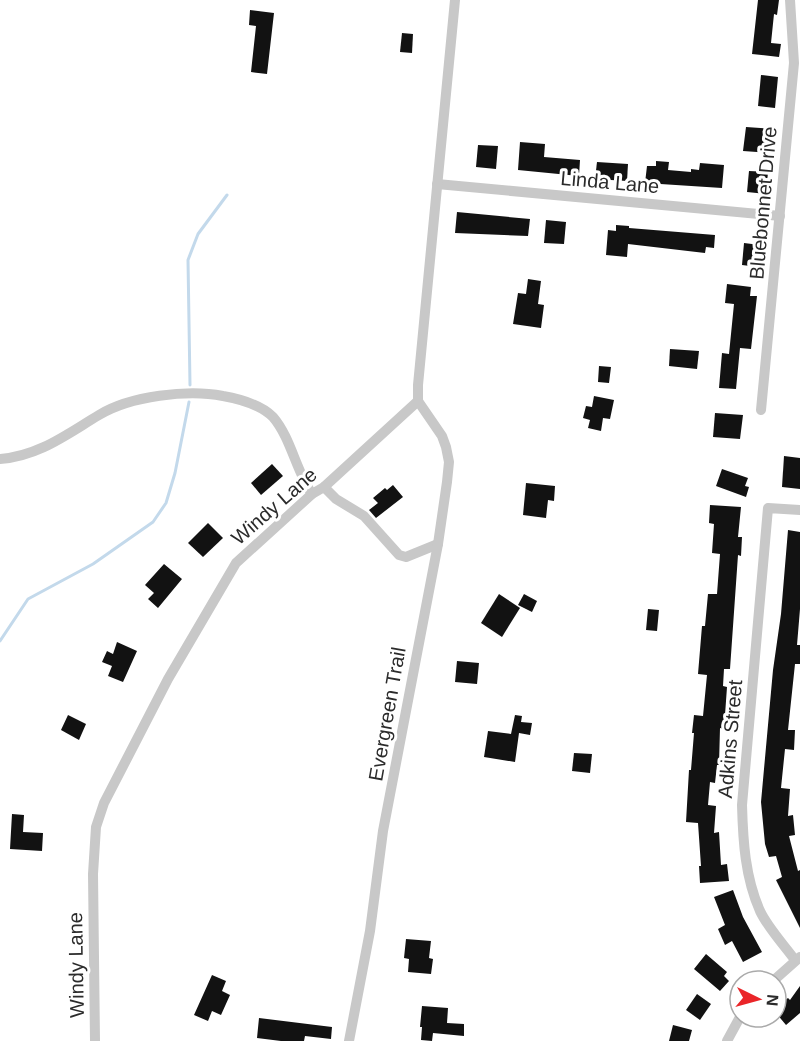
<svg xmlns="http://www.w3.org/2000/svg" width="800" height="1041" font-family="Arial,sans-serif">
<rect width="100%" height="100%" fill="#fff"/>
<g fill="none" stroke-linecap="round" stroke-linejoin="round">
<g stroke="#c3d9eb" stroke-width="3">
<path d="M190,385L188,260L198,234L227,195"/>
<path d="M0,641L28,599L93,564L153,522L166,503L175,473L189,402"/>
</g>
</g>
<g fill="#121212">
<path d="M758,0H779L777,15L774,14L771,43L781,44L779,57L752,54Z"/>
<path d="M250,10L274,13L267,74L251,72L256,26L249,25Z"/>
<path d="M402,33L413,34L412,53L400,52Z"/>
<path d="M761,75L778,77L775,108L758,106Z"/>
<path d="M746,127L773,129L771,153L743,151Z"/>
<path d="M520,142L545,144L544,157L580,160L579,176L518,170Z"/>
<path d="M478,145L498,146L496,169L476,167Z"/>
<path d="M656,161L669,162L668,170L691,172V169L699,170L700,163L724,165L722,188L645,183L647,166H656Z"/>
<path d="M597,162L628,164L627,181L595,179Z"/>
<path d="M749,171L768,172L766,194L747,192Z"/>
<path d="M457,212L530,219L528,236L455,233Z"/>
<path d="M546,220L566,222L564,244L544,243Z"/>
<path d="M616,225L629,226V228L715,235L714,248L706,247L705,253L628,244L627,257L606,255L608,230L616,231Z"/>
<path d="M744,243L760,245L758,267L742,265Z"/>
<path d="M528,279L541,281L538,304L544,305L541,328L513,324L518,293L526,294Z"/>
<path d="M727,284L751,287L750,296H757L751,349L740,348L736,389L719,388L722,353L729,354L734,304L725,303Z"/>
<path d="M670,349L699,351L697,369L669,366Z"/>
<path d="M599,366L611,367L609,383L598,382Z"/>
<path d="M594,396L614,400L610,419L603,418L601,431L588,428L590,420L583,418L586,406L592,407Z"/>
<path d="M715,413L743,415L740,439L713,437Z"/>
<path d="M784,456L800,458V489L782,487Z"/>
<path d="M272,464L283,476L261,495L251,483Z"/>
<path d="M722,469L748,478L745,486L749,487L746,497L716,486Z"/>
<path d="M526,483L555,486L554,501L548,500L546,518L523,515Z"/>
<path d="M393,485L403,497L376,518L369,510L378,503L373,498L385,488L387,490Z"/>
<path d="M710,505L741,507L738,537H742L741,556L738,555L730,669H724L723,686L727,687L724,729L720,728L719,765H717L715,783L710,782L708,805L716,806L714,833L719,832L721,865L727,864L729,881L700,883L699,866H701L698,823L686,822L689,770H691L694,733H692L694,715L703,716L707,675L698,674L702,626H705L708,594H717L720,554L712,553L714,524L709,523Z"/>
<path d="M208,523L223,538L203,557L188,543Z"/>
<path d="M788,530L800,532V609L797,645H800V664H795L788,730H795L794,750L785,749L781,788L790,789L788,816L793,815L795,835L789,836L798,871L800,870V928L776,880L782,877L776,856L769,857L765,844L761,802L773,670L781,614Z"/>
<path d="M164,564L182,579L158,608L148,599L154,593L145,585Z"/>
<path d="M499,594L520,608L502,637L481,623Z"/>
<path d="M524,594L537,601L532,612L518,605Z"/>
<path d="M648,609L659,610L657,631L646,630Z"/>
<path d="M117,642L137,651L123,682L108,676L112,666L102,662L107,651L113,654Z"/>
<path d="M457,661L479,663L477,684L455,682Z"/>
<path d="M68,715L86,724L79,740L61,730Z"/>
<path d="M515,715L522,716L521,722L532,723L530,735L519,733L515,762L484,757L488,731L511,734Z"/>
<path d="M574,753L592,754L590,773L572,771Z"/>
<path d="M12,814L24,815L23,832L43,833L42,851L10,849Z"/>
<path d="M733,890L743,917L762,952L743,962L732,941L725,945L718,929L725,925L714,897Z"/>
<path d="M406,939L431,941L429,958L433,959L431,974L408,972L409,959L404,958Z"/>
<path d="M706,954L727,972L724,976L729,981L720,991L694,969Z"/>
<path d="M212,975L226,981L222,991L230,995L221,1015L212,1011L208,1021L194,1015Z"/>
<path d="M800,986V1013L786,1025L776,1013V1007L788,998L790,1000Z"/>
<path d="M697,994L711,1004L700,1020L686,1010Z"/>
<path d="M422,1006L448,1008L447,1023L464,1024V1036L433,1033L432,1041L421,1040L422,1027H420Z"/>
<path d="M259,1018L332,1027L331,1039L305,1036L304,1041H281L257,1038Z"/>
<path d="M673,1025L692,1030L689,1041H669Z"/>
</g>
<g fill="none" stroke-linecap="round" stroke-linejoin="round">
<g stroke="#c8c8c8" stroke-width="10">
<path d="M437,184L780,216"/>
<path d="M761,410L794,63L790,0"/>
<path d="M0,459C39,456 67,434 99,415C130,396 188,389 223,396C240,399 260,404 273,417C291,438 296,471 312,494"/>
<path d="M324,487L336,499L364,516L399,555L406,557L438,544"/>
<path d="M795,960C784,945 768,928 760,911C745,877 743,841 742,805L768,508L800,510"/>
<path d="M773,981L800,957"/>
<path d="M95,1041L93,874L96,827L104,803L168,679L236,563L312,494L324,487L418,401V385L455,0"/>
<path d="M349,1041L370,931L383,831L438,544L447,482L449,462L446,447L442,436L418,401"/>
<path d="M727,1041L740,1017"/>
</g>
</g>
<g text-anchor="middle" dominant-baseline="central" stroke-width="6" stroke-linejoin="round" paint-order="stroke">
<g font-size="20" fill="#2b2b2b" stroke="#fff">
<text transform="translate(610 182) rotate(5)">Linda Lane</text>
<text transform="translate(763 203) rotate(-85)">Bluebonnet Drive</text>
<text transform="translate(274 506) rotate(-41)">Windy Lane</text>
<text transform="translate(387 714) rotate(-80)">Evergreen Trail</text>
<text transform="translate(730 739) rotate(-85)">Adkins Street</text>
<text transform="translate(76 965) rotate(-91)">Windy Lane</text>
</g>
</g>
<g transform="translate(758 999) rotate(95)"><circle r="28" fill="#ffffff" stroke="#aaaaaa" stroke-width="1.5"/>
<path d="M0-4.5L10 22L0 15L-10 22Z" fill="#ea2529"/>
<text y="-9" font-size="16" font-weight="bold" text-anchor="middle" fill="#2b2b2b">N</text>
</g>
</svg>
